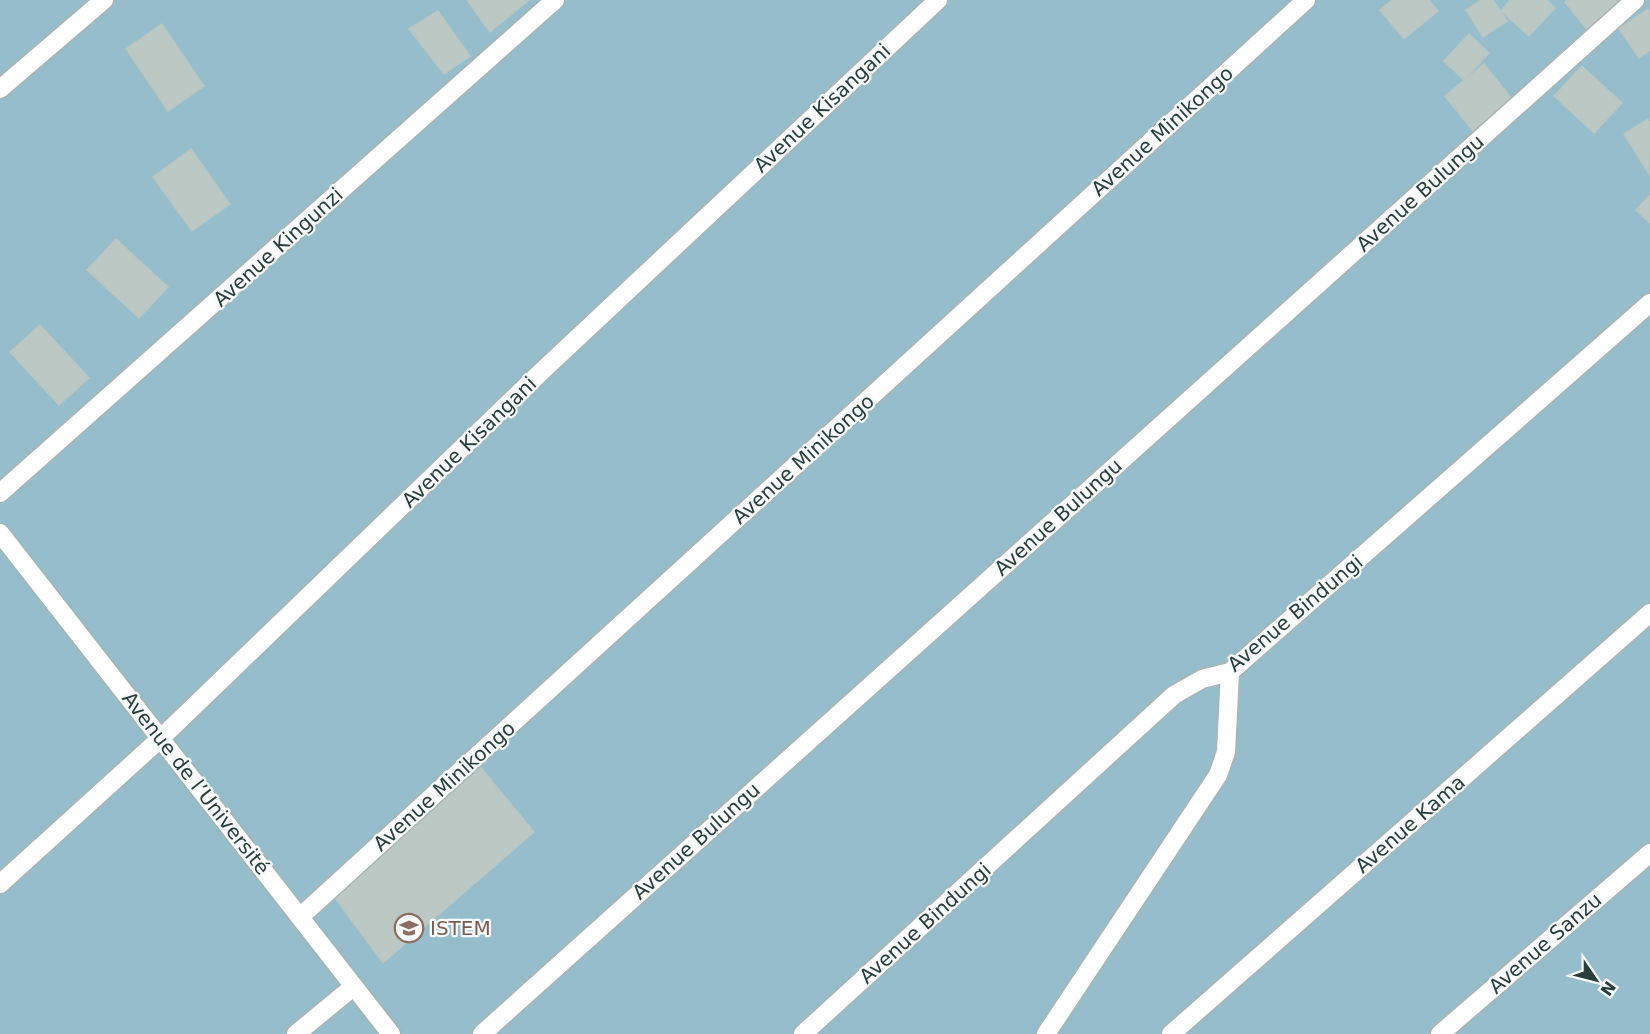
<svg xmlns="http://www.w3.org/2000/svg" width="1650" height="1034" font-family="'DejaVu Sans',sans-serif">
<rect width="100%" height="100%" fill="#e6edeb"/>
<rect fill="#95bdcc" x="0" y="0" width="1650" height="1034"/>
<g fill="#bcc8c4" stroke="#b9c6c2" stroke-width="1.5">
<path d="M467,0H529L490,32Z"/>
<path d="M1392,0H1429L1438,11L1404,39L1380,10Z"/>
<path d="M1481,0H1493L1507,21L1483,37L1466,10Z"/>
<path d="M1510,0H1547L1555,8L1529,36L1501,11Z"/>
<path d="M1567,0H1617L1621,5L1589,32L1565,2Z"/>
<path d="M1648,9L1650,12V50L1639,58L1619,29Z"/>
<path d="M438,11L470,56L444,74L409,29Z"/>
<path d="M162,24L204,86L168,111L126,49Z"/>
<path d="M1469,34L1489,53L1464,80L1444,61Z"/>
<path d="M1484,64L1512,99L1473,131L1445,96Z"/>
<path d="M1582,66L1622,103L1594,133L1554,96Z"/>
<path d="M1648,119L1650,123L1649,174L1624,134Z"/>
<path d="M191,149L230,204L192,231L153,177Z"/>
<path d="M1649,196L1650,197V223L1636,210Z"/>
<path d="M116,239L168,287L139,318L87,270Z"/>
<path d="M40,325L89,378L59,405L10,352Z"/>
<path d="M481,768L534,832L383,963L333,895Z"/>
</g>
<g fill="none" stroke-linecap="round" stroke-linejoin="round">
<g stroke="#a9b5b2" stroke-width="21">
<g id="minor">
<path d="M0,89L104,0"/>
<path d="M0,493L555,0"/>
<path d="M0,884L161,738L541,372L938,0"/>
<path d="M300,917L1306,0"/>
<path d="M296,1034L353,987"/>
<path d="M482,1034L1635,0"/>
<path d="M803,1034L1174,695L1202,679L1230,672L1650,303"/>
<path d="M1046,1034L1218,775L1226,752L1230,672"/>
<path d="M1171,1034L1650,613"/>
<path d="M1440,1034L1650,853"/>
</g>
</g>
<g stroke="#a3b5b0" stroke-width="21">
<path id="secondary" d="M0,533L391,1034"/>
</g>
<use href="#minor" stroke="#fff" stroke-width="18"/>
<use href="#secondary" stroke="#fff" stroke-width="18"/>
</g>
<defs>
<g id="university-ring" transform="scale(1.5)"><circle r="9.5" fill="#f7faf9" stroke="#8d6e63" stroke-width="1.5"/><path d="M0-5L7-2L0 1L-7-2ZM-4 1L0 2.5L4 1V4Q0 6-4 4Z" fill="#8d6e63"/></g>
</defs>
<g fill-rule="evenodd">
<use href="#university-ring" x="409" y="928"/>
</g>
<g text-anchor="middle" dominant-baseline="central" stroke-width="4.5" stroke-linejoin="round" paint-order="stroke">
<g font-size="20" fill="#273e3a" stroke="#f7faf9">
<text transform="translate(822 108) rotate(-43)">Avenue Kisangani</text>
<text transform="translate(1162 131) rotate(-42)">Avenue Minikongo</text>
<text transform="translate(1420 193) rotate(-42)">Avenue Bulungu</text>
<text transform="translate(278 247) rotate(-42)">Avenue Kingunzi</text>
<text transform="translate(469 442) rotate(-44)">Avenue Kisangani</text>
<text transform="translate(803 459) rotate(-42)">Avenue Minikongo</text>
<text transform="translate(1058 517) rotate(-42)">Avenue Bulungu</text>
<text transform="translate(1295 613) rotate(-40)">Avenue Bindungi</text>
<text transform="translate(196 783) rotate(52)">Avenue de l’Université</text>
<text transform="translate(444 786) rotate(-42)">Avenue Minikongo</text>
<text transform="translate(1410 824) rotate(-41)">Avenue Kama</text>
<text transform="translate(696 841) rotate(-42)">Avenue Bulungu</text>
<text transform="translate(925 923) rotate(-42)">Avenue Bindungi</text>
<text transform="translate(1545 943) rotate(-41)">Avenue Sanzu</text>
</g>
<g font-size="20" fill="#785e54" stroke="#f7faf9" text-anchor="start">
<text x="430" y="928">ISTEM</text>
</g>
</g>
<g transform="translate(1596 980) rotate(125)" stroke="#f7faf9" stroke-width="4.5" paint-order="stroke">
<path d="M0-4.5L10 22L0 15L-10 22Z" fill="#273e3a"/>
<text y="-9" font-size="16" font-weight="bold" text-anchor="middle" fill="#273e3a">N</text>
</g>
</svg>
